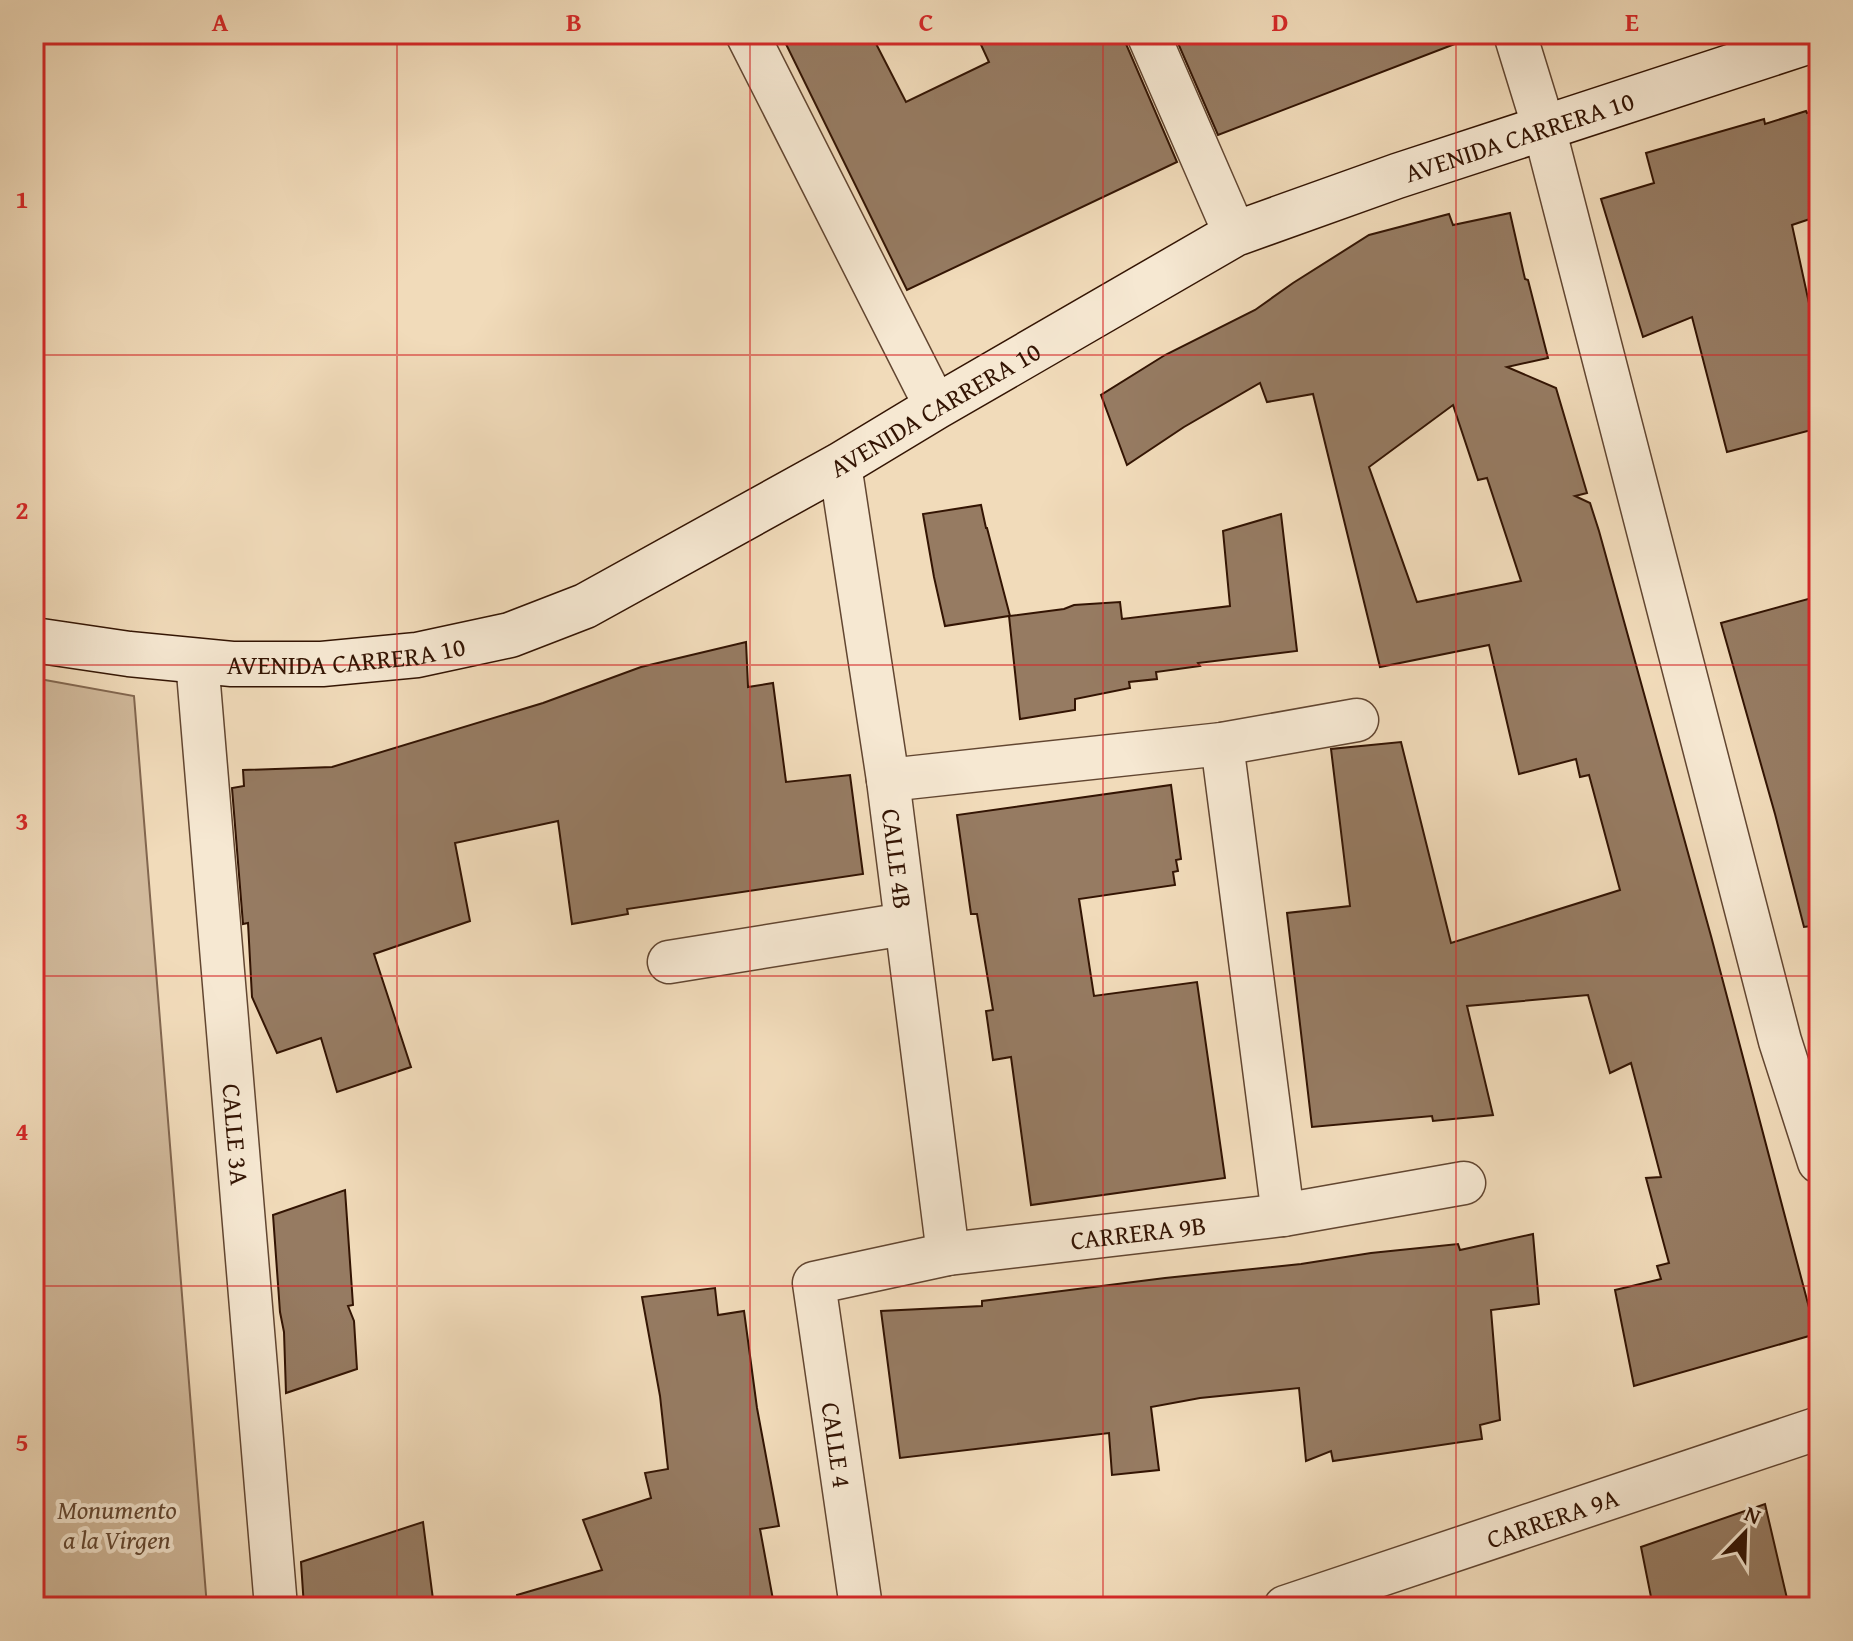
<svg xmlns="http://www.w3.org/2000/svg" width="1853" height="1641" font-family="'Gentium Book Plus',serif">
<rect width="100%" height="100%" fill="#f1dbba"/>
<filter id="stains"><feTurbulence type="fractalNoise" baseFrequency=".0025" numOctaves="4"/><feColorMatrix values="0 0 0 0 .2 0 0 0 0 .09 0 0 0 0 .02 0 0 0 .5 -.17"/></filter>
<radialGradient id="worn" r=".72"><stop offset=".6" stop-color="#630" stop-opacity="0"/><stop offset="1" stop-color="#630" stop-opacity=".3"/></radialGradient>
<path fill="#d1b99b" stroke="#82664f" stroke-width="2" d="M34,678L134,696L207,1607H34Z"/>
<g fill="#967b62" stroke="#331403" stroke-width="2" fill-rule="evenodd">
<path d="M781,34H871L906,102L989,62L976,34H1124L1126,44L1177,162L907,290Z"/>
<path d="M1174,34H1473V37L1218,135Z"/>
<path d="M1819,110V216L1792,225L1819,349V428L1727,452L1692,317L1643,337L1601,199L1654,183L1646,153L1764,119L1765,124L1806,111L1807,113Z"/>
<path d="M1510,213L1525,279L1528,280L1548,358L1507,367L1556,388L1587,493L1575,496L1590,503L1599,531L1711,936L1816,1334L1634,1386L1615,1290L1661,1279L1657,1266L1669,1263L1646,1178L1661,1177L1631,1063L1610,1073L1588,995L1467,1006L1493,1115L1433,1121L1432,1116L1312,1127L1287,913L1350,906L1331,749L1401,742L1451,943L1620,890L1589,775L1580,777L1576,759L1519,774L1489,645L1380,667L1313,394L1267,402L1260,383L1184,427L1127,465L1101,395L1165,355L1255,310L1293,283L1369,235L1449,214L1453,225ZM1453,405L1478,480L1487,478L1521,581L1417,602L1369,467Z"/>
<path d="M981,505L986,528H987L1010,616L1064,609L1074,605L1120,602L1122,619L1230,606L1223,531L1281,514L1297,651L1198,663L1200,666L1156,672L1157,679L1129,682L1130,688L1075,699V710L1020,719L1009,616L945,626L934,577L923,514Z"/>
<path d="M1819,596V925L1804,927L1775,814L1721,623Z"/>
<path d="M746,642L748,687L773,683L786,782L850,775L863,874L627,909L628,914L572,924L558,821L455,843L470,921L374,954L411,1067L337,1092L321,1038L277,1053L252,997L248,923L243,924L232,788L244,786L243,770L332,767L543,703L641,667Z"/>
<path d="M1171,785L1181,859L1176,860L1178,871L1173,872L1175,885L1079,899L1094,996L1197,982L1225,1178L1031,1205L1011,1057L993,1060L986,1011L993,1010L977,914H971L957,815Z"/>
<path d="M345,1190L353,1305L348,1306L354,1321L357,1369L286,1393L284,1332L280,1312L273,1215Z"/>
<path d="M1533,1234L1539,1304L1491,1310L1500,1420L1480,1425L1482,1439L1333,1461L1331,1451L1306,1461L1299,1388L1200,1398L1151,1407L1159,1470L1112,1475L1109,1433L900,1458L881,1311L982,1306V1301L1165,1278L1301,1264L1371,1253L1458,1244L1460,1250Z"/>
<path d="M715,1288L718,1315L744,1311L757,1408L779,1526L760,1529L774,1605H768V1607H519L517,1595L602,1570L583,1520L651,1498L645,1473L668,1469L660,1396L642,1297Z"/>
<path d="M1765,1504L1789,1607H1653L1641,1547Z"/>
<path d="M423,1522L434,1607H304L301,1562Z"/>
</g>
<g fill="none" stroke-linecap="round" stroke-linejoin="round">
<g stroke="#624631" stroke-width="45">
<g id="minor">
<path d="M747,34L936,407"/>
<path d="M1148,34L1235,234"/>
<path d="M1515,34L1544,128L1780,1041L1819,1162"/>
<path id="s1" d="M840,465L888,780L948,1254"/>
<path id="s2" d="M197,660L276,1607"/>
<path d="M1222,744L1283,1215"/>
<path d="M888,780L1222,744L1357,720"/>
<path d="M669,962L905,924"/>
<path id="s3" d="M861,1607L814,1283L948,1254L1283,1215L1464,1183"/>
<path id="s4" d="M1285,1607L1819,1428"/>
</g>
</g>
<g stroke="#331403" stroke-width="47">
<g id="secondary">
<path id="s5" d="M34,640L129,654L232,664H322L417,655L510,635L585,606L840,465L936,407L1235,234L1397,176L1819,38"/>
</g>
</g>
<use href="#minor" stroke="#f6e8d2" stroke-width="42"/>
<use href="#secondary" stroke="#f6e8d2" stroke-width="44"/>
</g>
<path fill="none" stroke="#d62828" stroke-width="2" stroke-opacity="0.55" d="M397,34V1607M750,34V1607M1103,34V1607M1456,34V1607M34,355H1819M34,665H1819M34,976H1819M34,1286H1819"/>
<g text-anchor="middle" dominant-baseline="central" stroke-width="8" stroke-linejoin="round" paint-order="stroke">
<g font-size="26" fill="#331403" stroke="#f6e8d2">
<text stroke="none"><textPath href="#s5" startOffset="1610">AVENIDA CARRERA 10</textPath></text>
<text stroke="none"><textPath href="#s5" startOffset="962">AVENIDA CARRERA 10</textPath></text>
<text stroke="none"><textPath href="#s5" startOffset="314">AVENIDA CARRERA 10</textPath></text>
<text stroke="none"><textPath href="#s1" startOffset="398">CALLE 4B</textPath></text>
<text stroke="none"><textPath href="#s2" startOffset="476">CALLE 3A</textPath></text>
<text stroke="none"><textPath href="#s3" startOffset="656">CARRERA 9B</textPath></text>
<text transform="translate(837 1445) rotate(82)">CALLE 4</text>
<text stroke="none"><textPath href="#s4" startOffset="282">CARRERA 9A</textPath></text>
</g>
<g font-size="26" font-style="italic" fill="#624631" stroke="#f6e8d2">
<text x="117" y="1509">Monumento<tspan x="117" dy="30">a la Virgen</tspan></text>
</g>
</g>
<rect width="1853" height="1641" fill="none" stroke="#f1dbba" stroke-width="88"/>
<g transform="translate(1745 1533) rotate(23)" stroke="#f6e8d2" stroke-width="6" paint-order="stroke">
<path d="M0-6L14 30L0 20L-14 30Z" fill="#331403"/>
<text y="-12" font-size="22" font-weight="bold" text-anchor="middle" fill="#331403">N</text>
</g>
<rect x="44" y="44" width="1765" height="1553" fill="none" stroke="#d62828" stroke-width="3"/>
<g font-size="26" text-anchor="middle" font-weight="bold" fill="#d62828">
<text x="220" y="31">A</text>
<text x="574" y="31">B</text>
<text x="926" y="31">C</text>
<text x="1280" y="31">D</text>
<text x="1632" y="31">E</text>
<text x="22" y="208">1</text>
<text x="22" y="519">2</text>
<text x="22" y="830">3</text>
<text x="22" y="1140">4</text>
<text x="22" y="1451">5</text>
</g>
<rect width="100%" height="100%" filter="url(#stains)"/>
<rect width="100%" height="100%" fill="url(#worn)"/>
</svg>
